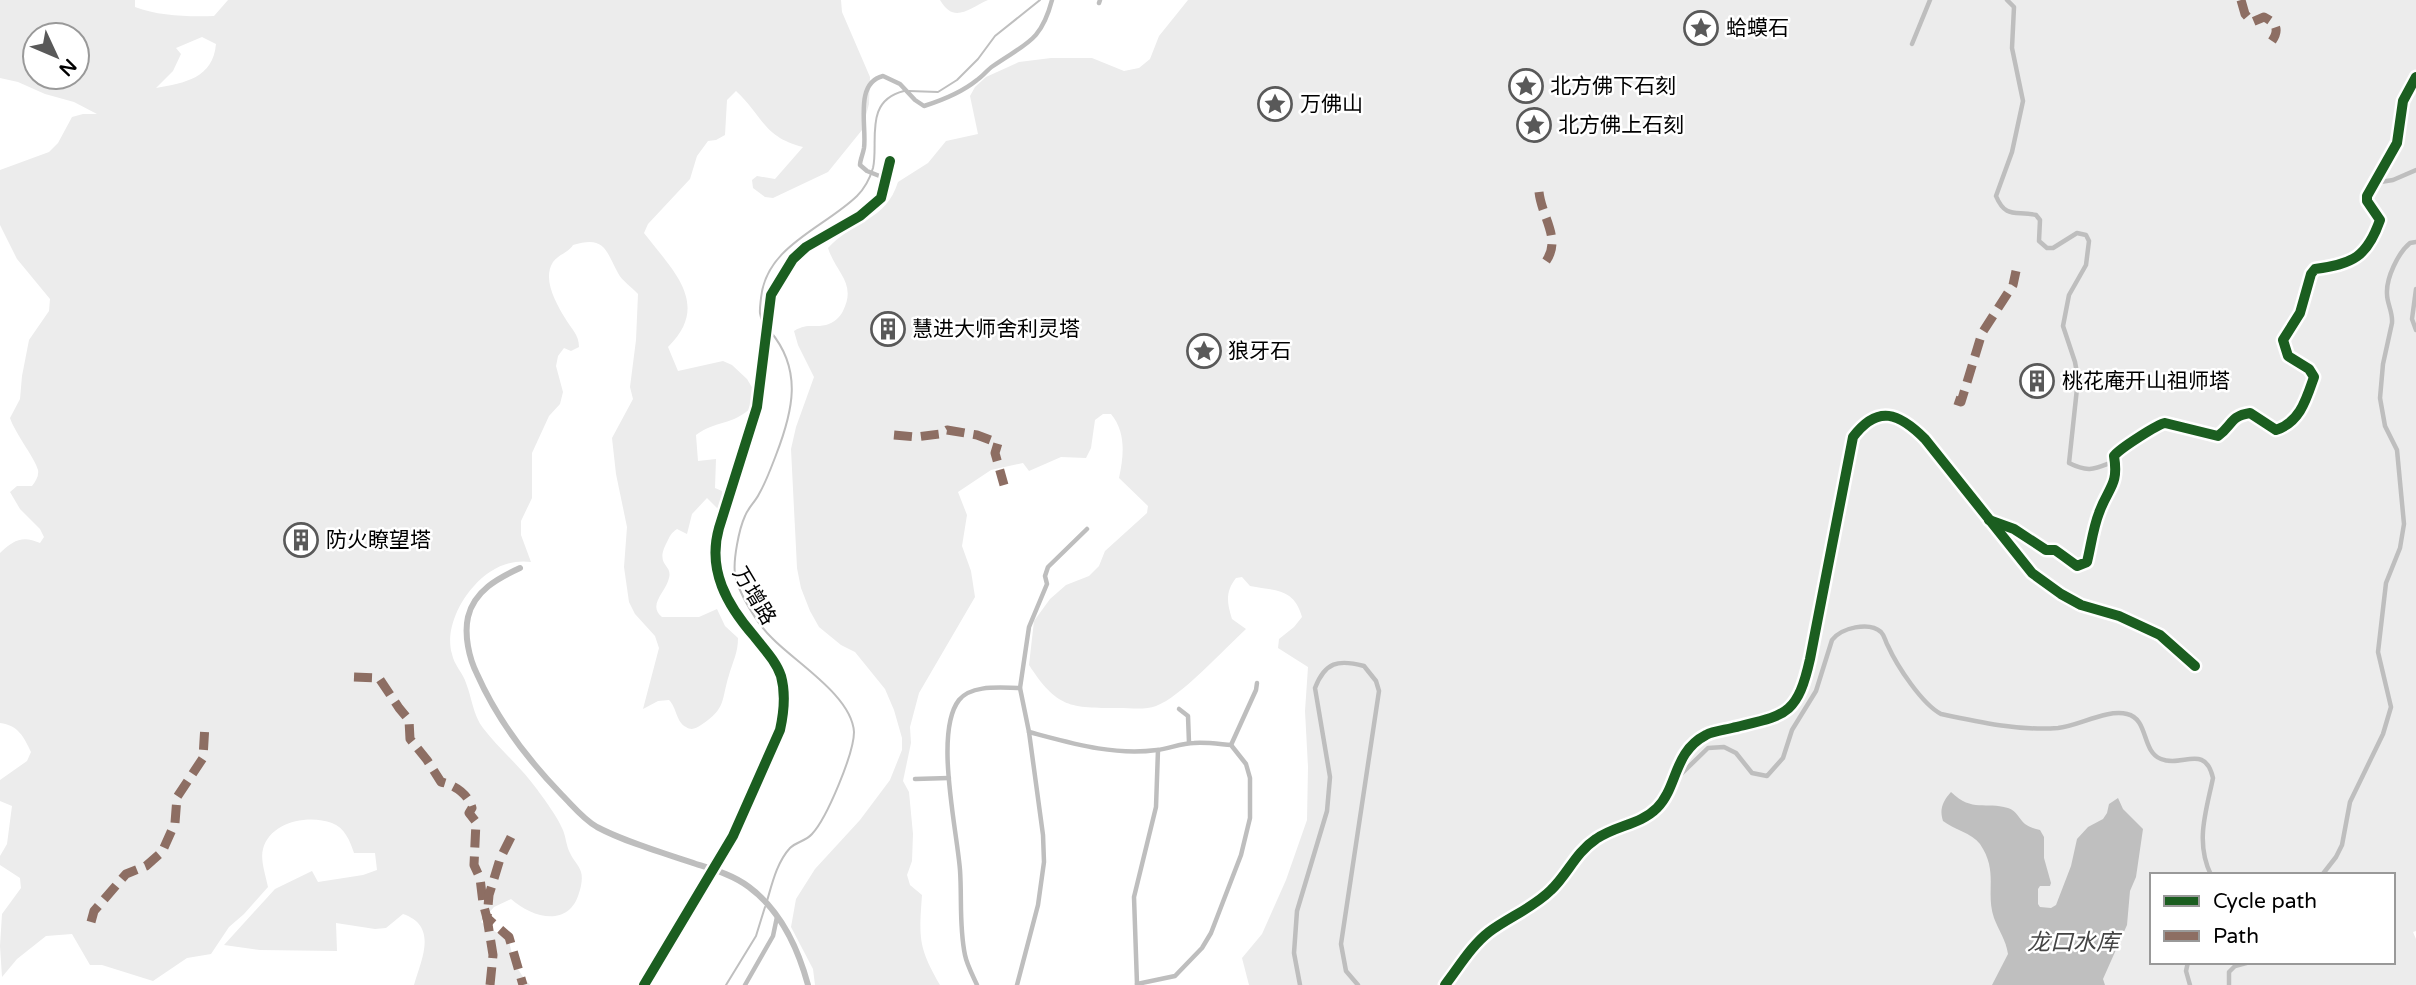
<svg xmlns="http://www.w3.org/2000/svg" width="2416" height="985" font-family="'Varela Round','Noto Sans SC',sans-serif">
<rect width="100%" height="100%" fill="#fff"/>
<g fill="#ececec" fill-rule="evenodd">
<path d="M0,0H135V7C159,16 188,17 214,16L228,0H841L842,12L870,77L869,104L862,130L828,172L773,198L765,197L753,188L752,180L757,176L775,179L803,147C763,137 763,116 736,91L727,100L725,135L716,140L708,141L697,156L690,179L648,224L644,233C672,270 712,304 668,347L678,371L723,361L732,365L747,379L753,389L752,407C732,426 716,420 696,435L698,461L716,459L715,488L722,491V513L707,498L692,514L687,534L677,529C671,533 670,536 667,542C654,566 673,564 669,578C666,592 647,605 662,617H699L717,609L725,626L738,638C738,653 733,661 729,675C721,700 727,708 701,725C696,728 692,731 686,727C676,722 677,708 669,700L658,701L643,709L659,648L655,636L635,614L629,602L624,567L627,527L616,474L612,438L633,399L630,387L636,340L638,294C632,287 622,281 618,273C606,251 605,235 573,245C568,253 559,254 553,262C542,279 556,303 565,318C571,329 579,334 579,347L571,351L564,348L558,356L556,366L563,392L560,404L549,416L532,453V498L521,521V535L531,562C509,559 489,569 474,586C459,602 445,631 452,654C454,665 463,673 466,683C472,698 473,715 483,728C499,749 520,766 536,788C543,797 558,818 562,828C566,836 566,846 570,853C573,860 579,865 581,872C583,878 581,887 579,893C569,928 532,918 511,899L494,907L481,922L509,941C513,960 517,971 530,985H414C422,958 438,926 403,914L386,928L375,929L336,923L337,951L260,950L224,945L275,889L312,871L318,882L363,875L377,870L375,853H354C350,841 345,828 332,823C308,814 270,822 263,849C260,860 266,876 268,887L244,914L229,927L211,954L187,958L153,981L102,965H90L72,934L46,936L17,959L2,977L0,946L2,914L21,888L20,878L0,865V856L7,844L12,806L0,801V780L27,761L31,752C24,737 18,725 0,723V553C13,540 23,535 40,543L44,537L40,529L20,509L10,492L17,486H32C36,481 39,476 38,470C36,460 15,433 10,418L20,399L22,376L29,340L49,311L50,299L17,259L0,225V170L49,152L58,143L72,117L83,114H97L74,102L45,94L18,82L0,78ZM35,35H77V77H35ZM202,37L216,44C213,78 185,83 156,88L173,71L181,54L176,48Z"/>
<path d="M940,0H988C968,9 954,24 940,0Z"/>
<path d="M1188,0H2416V931L2413,932L2416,939V985H1249L1242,958L1262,934L1286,880L1307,820L1308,767L1305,711L1308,667L1278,648L1279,639L1294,627L1302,617C1294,588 1276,591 1250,586L1242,577L1236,578C1225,592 1227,603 1232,619L1246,629C1225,648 1181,697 1156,706C1146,710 1130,708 1119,708C1070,708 1057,708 1029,665L1034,621L1050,599L1066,585L1089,576L1099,566L1105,551L1147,513L1148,506L1119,478C1124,455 1126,432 1111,414H1103L1095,420L1091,448L1086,458L1061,457L1029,471L1023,463L991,470L958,492L967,515L962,546L971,571L975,597L919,693L910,727L911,743L903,781L909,792L913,834L912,861L907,875L910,885L922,895C919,938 918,947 940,985H815L813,969L791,927L796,899L815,869L860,820L890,780L902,750V738L894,710L885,689L855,652L841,645L819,627L810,611L801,588L797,568L791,449L796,427L814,377L798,345L794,331C808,323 812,328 826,325C834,323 840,317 843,311C857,283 836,273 828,248C852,221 886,221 898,182L928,163L946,141L978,134L970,96L975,87L986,77L1019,62L1051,58H1092L1124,71L1139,68L1150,59L1159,36ZM2152,875H2393V962H2152Z"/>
</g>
<path fill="#bfbfbf" d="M1951,792C1973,813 1985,801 2008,808C2017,811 2019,819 2025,824C2029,827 2035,829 2040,830L2044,837V858L2051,883L2050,886H2040L2038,889V904L2040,907L2051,908L2056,905L2071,866L2077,839L2088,827L2103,819L2107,813L2109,804L2118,798L2123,809L2143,829L2136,877L2130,891L2127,925L2103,979L2105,985H1992L2008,954C2006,940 1999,931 1994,918C1985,891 1999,872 1980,844C1972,833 1953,829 1943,821C1939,809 1943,801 1951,792Z"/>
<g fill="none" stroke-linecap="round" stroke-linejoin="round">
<g stroke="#bfbfbf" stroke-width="2">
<path d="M909,91L938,92L957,80L978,59L995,36L1040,0"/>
<path d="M764,324C758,315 760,308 761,298C766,246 824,228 857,196C864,189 870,178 873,168C879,142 863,101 904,91"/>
<path d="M767,901C772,884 777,862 790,848C796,842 806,841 812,834C827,818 854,753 854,732C852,696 795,662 772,638C758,625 738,593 735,574C733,560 739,529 745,516C748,508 755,502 759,494C766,482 771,468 776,455C793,411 803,370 770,331"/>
<path d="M726,985L756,936L765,907"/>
</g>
<g stroke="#bebebe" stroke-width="4.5">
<path d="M2007,0L2014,7L2012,48L2023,101L2012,152L1996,196C2006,220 2017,210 2036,215L2040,220L2039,241L2047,248H2053L2077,233L2086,235L2089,241L2086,265L2069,295L2063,326L2075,362L2078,379L2069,463C2089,473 2094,469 2115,461"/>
<path d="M1099,3L1100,0"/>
<path d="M1912,44L1930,0"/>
<path d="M887,179L867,171L860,165C860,160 863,154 864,148C867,127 854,83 883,76L900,84L915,100L924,106C943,100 961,93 977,80C983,76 987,70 993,66C1026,43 1041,42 1052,0"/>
<path d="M2374,183L2393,180L2416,170"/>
<path d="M2416,289L2412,319L2416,330"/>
<path d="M1990,520L2014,529L2046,550H2055L2077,566L2087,562C2091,546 2093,528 2099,513C2108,487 2119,486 2114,456C2119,449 2158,424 2165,423L2218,436C2232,426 2230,416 2250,413L2276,430C2300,422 2306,400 2314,377L2309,369L2288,356L2283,340L2300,313L2311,274L2315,269C2353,264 2367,257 2380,220L2367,201V196L2397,143L2403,101L2416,77"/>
<path d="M1179,709L1188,716L1189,743"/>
<path d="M1029,732C1071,743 1113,756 1157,750C1169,749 1181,743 1194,743C1206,742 1219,744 1231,745L1246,764L1250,778V818L1241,855L1211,933L1202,948L1175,976L1137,984"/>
<path d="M1231,745L1256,690L1257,683"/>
<path d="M915,779L949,778"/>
<path d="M1674,781L1708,748L1724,747L1736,753L1752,773L1767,776L1783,758L1792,730L1816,691L1832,640C1841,628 1869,621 1881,632C1885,636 1885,641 1888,646C1897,666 1922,704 1941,714C1978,722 2019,731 2058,728C2078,726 2107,709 2127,714C2149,719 2141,751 2161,759C2182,768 2205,743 2213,778C2206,812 2195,842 2211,875"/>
<path d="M2322,875L2336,857L2342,845L2350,802L2383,734L2391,707L2378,652L2386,583L2400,548L2404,524L2397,450L2385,426L2380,398L2383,364L2392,323C2393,312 2387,304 2387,294C2386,278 2398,253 2410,243L2416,242"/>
<path d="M2188,962L2186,971L2190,985"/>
<path d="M1137,984L1134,897L1156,807L1158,750"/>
<path d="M745,985L773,936L777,917"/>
<path d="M977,985C973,976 967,965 965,955C959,927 962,898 960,870C957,830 934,732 959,700C972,684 1002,688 1020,688"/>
<path d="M1017,985L1038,905L1044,862L1043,835L1029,732L1020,688L1029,627L1047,584L1045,576L1048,567L1087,529"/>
<path d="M1300,985L1294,953L1297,911L1327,811L1330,777L1315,688C1325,662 1338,659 1364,666L1376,681L1379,691L1341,944L1346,971L1358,985"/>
<path d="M1445,985C1459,967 1471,946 1489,932C1509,917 1533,908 1551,890C1568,874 1575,853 1596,839C1616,825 1640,825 1657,808C1678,787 1673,752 1706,735C1713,731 1724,730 1732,728C1785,715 1797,717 1810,659L1853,437C1878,404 1899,413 1925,439L2032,573L2061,594L2081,605L2119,616L2160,635L2195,666"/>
<path d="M2229,985V972L2235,966L2250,962"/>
</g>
<g stroke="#bebebe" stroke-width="6">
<path d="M520,568C498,578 474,591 468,617C464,635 469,658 477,674C497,719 528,760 562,795C573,806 583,819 597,827C625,842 666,854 696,864C715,870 733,875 749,887C780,910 798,948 808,985"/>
<path d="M644,985L733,836L780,730C784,712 786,694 781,676C776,661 764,649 754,636C727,605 707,570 719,528L757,407L771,295L793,259L806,247L860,216L881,198L890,161"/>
</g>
<g stroke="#8d6e63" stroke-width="9" stroke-dasharray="18 9" stroke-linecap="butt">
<path d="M2241,0L2245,14L2252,22L2264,17C2276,23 2280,29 2272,41"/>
<path d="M1539,192C1542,219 1564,241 1543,265"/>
<path d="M1955,400L1961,402L1982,333L2013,285L2016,271"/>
<path d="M894,435L916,437L940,434L947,430L977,435L998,443L995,453L1004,485"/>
<path d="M354,677L379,678L399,708L409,720L410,739L427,760L441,782C455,785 468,794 472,808L469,813L476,822L474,865L480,878L483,903L487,918L509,937L523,985"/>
<path d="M91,922L94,911L126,874L146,866L162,852L175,823L177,797L203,758L205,724"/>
<path d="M490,985L493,955L487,918L489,895L500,859L511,837"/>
</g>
<g stroke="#fff" stroke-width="15">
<g id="cycleway">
<path d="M1989,520L2014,529L2046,550H2055L2062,555L2077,566L2087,562C2091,546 2093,528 2099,513C2108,487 2119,486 2114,456C2119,449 2158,424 2165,423L2218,436C2232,426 2230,416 2250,413L2276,430C2300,422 2306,400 2314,377L2309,369L2288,356L2283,340L2300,313L2311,274L2315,269C2353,264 2367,257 2380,220L2367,201V196L2397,143L2403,101L2416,77"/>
<path d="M644,985L733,836L780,730C784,712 786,694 781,676C776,661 764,649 754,636C727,605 707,570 719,528L757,407L771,295L793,259L806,247L860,216L881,198L890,161"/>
<path d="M1445,985C1459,967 1471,946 1489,932C1509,917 1533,908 1551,890C1568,874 1575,853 1596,839C1616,825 1640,825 1657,808C1678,787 1673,752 1706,735C1713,731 1724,730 1732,728C1785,715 1797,717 1810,659L1853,437C1878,404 1899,413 1925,439L2032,573L2061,594L2081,605L2119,616L2160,635L2195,666"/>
</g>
</g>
<use href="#cycleway" stroke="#1b5e20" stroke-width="10"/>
</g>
<defs>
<g id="sight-ring" transform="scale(1.75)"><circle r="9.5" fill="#fff" stroke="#595959" stroke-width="1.5"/><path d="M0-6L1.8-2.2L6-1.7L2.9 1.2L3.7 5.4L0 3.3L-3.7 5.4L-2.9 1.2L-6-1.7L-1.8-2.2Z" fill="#595959"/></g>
<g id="building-ring" transform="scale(1.75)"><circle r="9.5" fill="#fff" stroke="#595959" stroke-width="1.5"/><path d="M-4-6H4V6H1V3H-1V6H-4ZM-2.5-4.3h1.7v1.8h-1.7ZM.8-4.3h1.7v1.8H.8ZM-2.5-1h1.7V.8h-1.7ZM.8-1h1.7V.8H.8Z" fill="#595959"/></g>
</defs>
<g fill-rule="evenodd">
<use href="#sight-ring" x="1701" y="28"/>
<use href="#sight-ring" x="1526" y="86"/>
<use href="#sight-ring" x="1275" y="104"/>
<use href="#sight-ring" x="1534" y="125"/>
<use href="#building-ring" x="888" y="329"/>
<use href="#sight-ring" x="1204" y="351"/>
<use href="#building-ring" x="2037" y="381"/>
<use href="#building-ring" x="301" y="540"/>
</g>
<g text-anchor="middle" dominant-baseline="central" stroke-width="5" stroke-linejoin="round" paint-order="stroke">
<g font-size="21" fill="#000" stroke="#fff" text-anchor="start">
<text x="1726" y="28">蛤蟆石</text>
<text x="1550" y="86">北方佛下石刻</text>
<text x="1300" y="104">万佛山</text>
<text x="1558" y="125">北方佛上石刻</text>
<text x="912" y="329">慧进大师舍利灵塔</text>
<text x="1228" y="351">狼牙石</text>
<text x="2062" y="381">桃花庵开山祖师塔</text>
<text x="326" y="540">防火瞭望塔</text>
</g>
<g font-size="21" fill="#000" stroke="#fff">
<text transform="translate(754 596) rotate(59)">万增路</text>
</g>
<g font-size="23" font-style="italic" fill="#444" stroke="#fff">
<text x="2073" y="943">龙口水库</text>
</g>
</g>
<rect x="2150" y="873" width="245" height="91" fill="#ffffff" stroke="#999999" stroke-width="2"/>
<rect x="2164" y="896" width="35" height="10" fill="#1b5e20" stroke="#999999" stroke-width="2"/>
<text x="2213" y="908" font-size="21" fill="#000000">Cycle path</text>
<rect x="2164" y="931" width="35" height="10" fill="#8d6e63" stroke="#999999" stroke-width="2"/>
<text x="2213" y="943" font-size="21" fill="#000000">Path</text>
<g transform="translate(56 56) rotate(134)"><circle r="33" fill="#ffffff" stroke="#999999" stroke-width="2"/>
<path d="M0-5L12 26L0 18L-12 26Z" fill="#595959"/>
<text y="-10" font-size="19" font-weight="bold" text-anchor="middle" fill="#000000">N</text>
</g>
</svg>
